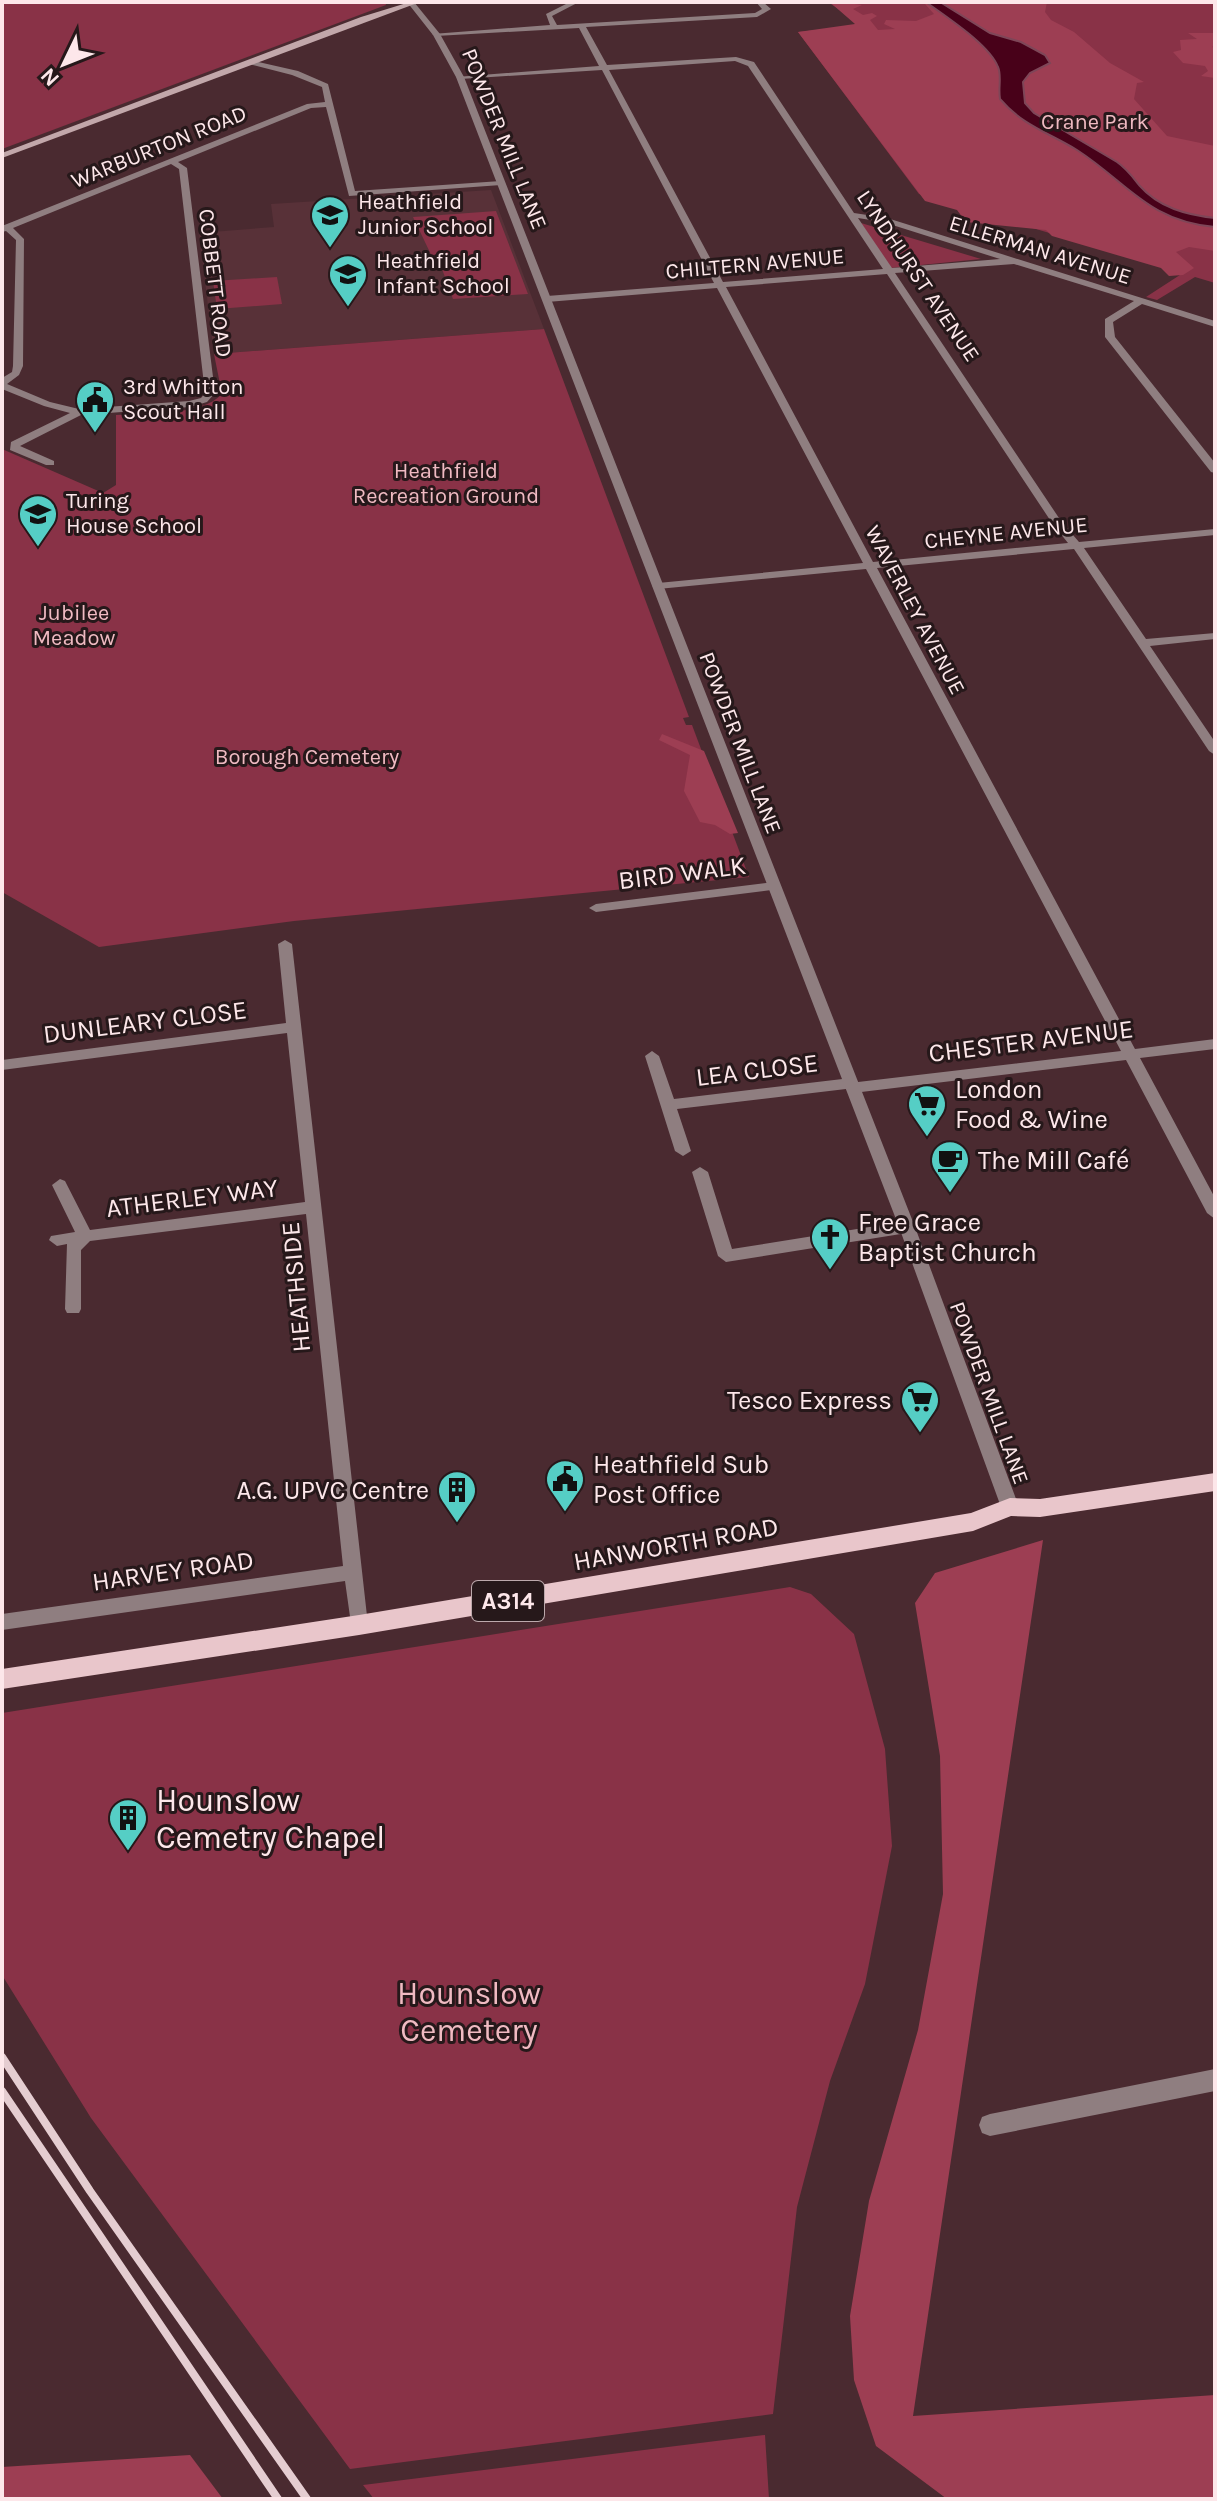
<svg xmlns="http://www.w3.org/2000/svg" width="1217" height="2501" font-family="Karla,sans-serif">
<rect width="100%" height="100%" fill="#4a2a30"/>
<path fill="#583138" d="M491,190L544,329L214,354L199,233L274,227L271,204Z"/>
<g fill="#893247">
<path d="M2,2H385L386,5L2,149Z"/>
<path d="M828,2H1215V283L1195,277L1157,300L1146,297L1183,273L919,194L798,32L862,25Z"/>
<path d="M496,211L528,294L453,299L442,269L436,265L413,217Z"/>
<path d="M861,223L981,259L891,268Z"/>
<path d="M277,277L282,304L217,309L213,281Z"/>
<path d="M544,329L689,717L683,718L686,725H692L749,877L294,921L99,947L2,892V449L103,493L116,485V415C145,413 202,416 222,394L214,354Z"/>
<path d="M790,1587L811,1594L854,1634L885,1749L892,1846L865,1984L830,2081L797,2207L773,2414L350,2469L91,2118L2,1975V1713Z"/>
<path d="M765,2435L769,2499H374L363,2485Z"/>
</g>
<g fill="#9d3e53">
<path d="M840,2L862,5L853,9L863,15L872,13L877,16L870,20L878,30L895,29L884,24L886,20L916,21L934,14L925,4L897,2H1047L1045,12L1051,20L1074,32L1110,63L1144,82L1137,83L1134,99L1167,136L1215,146V251L1189,247L1176,252L1194,268L1183,275L1169,276L1161,268L1052,236L1046,230L966,222L957,210L925,201L798,32L855,24L832,4Z"/>
<path d="M1188,33H1215V45L1212,47L1215,48V78L1201,76L1208,71L1205,66L1183,63L1173,52L1181,50L1180,40L1197,39Z"/>
<path d="M662,734L704,751L738,833L730,834L715,825L700,822L684,791L690,755L659,740Z"/>
<path d="M1043,1540L913,2416L1215,2395V2499H947L876,2446L854,2380L850,2316L869,2201L918,2030L943,1894L940,1756L915,1603L935,1573Z"/>
<path d="M190,2455L223,2499H2V2467Z"/>
</g>
<path fill="#480119" stroke="#7e4658" stroke-width="2" d="M926,2H940L990,33L1021,42L1045,55L1050,63L1030,73L1023,82L1025,103L1034,113L1117,162C1127,169 1132,176 1139,185C1159,208 1187,215 1215,218V227C1148,221 1128,183 1077,150C1049,133 1022,125 1000,99C998,88 1002,76 998,67C989,44 946,17 926,2Z"/>
<g fill="none" stroke-linecap="round" stroke-linejoin="round">
<g fill="#8f7e80" fill-rule="evenodd">
<path d="M570,2H579L552,16L557,25L755,13L762,9L756,2H763L771,9L757,17L586,27L607,65L736,57L754,62L854,213L887,218L1215,321V327L1142,304L1113,322L1115,337L1215,463V473L1211,472L1105,337V319L1134,301L1014,264L895,273L1061,521L1079,542L1215,529V535L1084,548L1146,639L1215,633V639L1150,646L1215,742V755L1209,751L1074,549L877,568L1135,1049L1215,1039V1049L1140,1058L1215,1198V1219L1207,1213L1126,1060L853,1093L846,1089L677,1109L691,1151L683,1156L675,1151L645,1056L652,1051L659,1056L674,1099L851,1078L858,1082L1121,1051L866,569L658,589L652,586L658,583L863,563L717,288L547,302L542,299L547,296L714,283L602,70L460,79L456,77L599,66L579,28L436,36L432,34L550,25L546,14ZM735,61L748,66L883,269L723,282L609,70ZM858,218L883,222L1000,259L892,268ZM887,274L1052,523L1068,543L873,562L726,287Z"/>
<path d="M249,60L298,71L328,84L355,191L501,181L505,183L501,185L349,196L326,107L311,108L178,162L187,168L215,393L207,402L190,407L81,415L20,446L54,461V465H46L10,450L11,442L70,413L44,406L2,389V378L12,372L13,366L16,240L6,231L2,232V226L307,104L325,102L322,87L292,75L249,64ZM171,164L179,169L205,393L201,398L189,401L79,409L50,402L7,384L19,375L23,366L24,239L13,228Z"/>
<path d="M774,882L779,883V889L596,912L589,908L596,904Z"/>
<path d="M285,940L292,944L368,1625L366,1631L359,1633L352,1631L345,1581L2,1630V1614L343,1566L306,1214L90,1241L81,1250V1309L79,1313H67L65,1309L67,1244L57,1246L49,1240L51,1236L75,1232L52,1185L60,1179L65,1181L90,1230L305,1202L287,1033L2,1070V1060L286,1023L278,944Z"/>
<path d="M700,1167L708,1172L732,1249L907,1221L915,1227L907,1233L726,1262L718,1256L692,1172Z"/>
<path d="M1215,2069V2091L990,2136L982,2133L979,2125L982,2117L990,2114Z"/>
</g>
<path fill="#8f7e80" fill-rule="evenodd" d="M407,2H414L440,34L464,77L915,1227L1019,1507L1016,1512L1010,1514L1004,1512L1001,1507L899,1227L456,77L433,35Z"/>
<path fill="#c2a7aa" fill-rule="evenodd" d="M410,2H420L2,158V153L361,17Z"/>
<path fill="#e9c6cb" fill-rule="evenodd" d="M1215,1473V1491L1040,1517L1011,1516L973,1531L359,1635L2,1689V1669L359,1615L971,1513L1010,1498L1040,1499Z"/>
<g stroke="#e5cdd1" stroke-width="8">
<path d="M2,2057L90,2191L307,2499"/>
<path d="M2,2091L278,2499"/>
</g>
</g>
<defs>
<g id="school-pin" transform="scale(2)"><path d="M0 17L-7.5 6A9.5 9.5 0 1 1 7.5 6Z" fill="#55cec5" stroke="#26181a"/><path d="M0-5L7-2L0 1L-7-2ZM-4 1L0 2.5L4 1V4Q0 6-4 4Z" fill="#111"/></g>
<g id="civic-pin" transform="scale(2)"><path d="M0 17L-7.5 6A9.5 9.5 0 1 1 7.5 6Z" fill="#55cec5" stroke="#26181a"/><path d="M-.6-6.5H3V-4.5H.6V-3L4-1V1h2V6H-6V1h2V-1L-.6-3ZM-1.2 2.5V6h2.4V2.5Z" fill="#111"/></g>
<g id="supermarket-pin" transform="scale(2)"><path d="M0 17L-7.5 6A9.5 9.5 0 1 1 7.5 6Z" fill="#55cec5" stroke="#26181a"/><path d="M-6-5.5h2.5l.6 2H6L4.5 2H-2.5L-4.4-4H-6ZM-1.5 3.2a1.3 1.3 0 1 0 .1 0ZM3 3.2a1.3 1.3 0 1 0 .1 0Z" fill="#111"/></g>
<g id="cafe-pin" transform="scale(2)"><path d="M0 17L-7.5 6A9.5 9.5 0 1 1 7.5 6Z" fill="#55cec5" stroke="#26181a"/><path d="M-5.5-4.5H6V0H3Q3 3.5 0 3.5H-2.5Q-5.5 3.5-5.5 0ZM3-3.2v2h1.7v-2ZM-6 4.5H4V6H-6Z" fill="#111"/></g>
<g id="church-pin" transform="scale(2)"><path d="M0 17L-7.5 6A9.5 9.5 0 1 1 7.5 6Z" fill="#55cec5" stroke="#26181a"/><path d="M-1.2-6h2.4v3.5h3.3v2.4h-3.3V6h-2.4V-.1h-3.3v-2.4h3.3Z" fill="#111"/></g>
<g id="building-pin" transform="scale(2)"><path d="M0 17L-7.5 6A9.5 9.5 0 1 1 7.5 6Z" fill="#55cec5" stroke="#26181a"/><path d="M-4-6H4V6H1V3H-1V6H-4ZM-2.5-4.3h1.7v1.8h-1.7ZM.8-4.3h1.7v1.8H.8ZM-2.5-1h1.7V.8h-1.7ZM.8-1h1.7V.8H.8Z" fill="#111"/></g>
</defs>
<g fill-rule="evenodd">
<use href="#school-pin" x="330" y="215"/>
<use href="#school-pin" x="348" y="274"/>
<use href="#civic-pin" x="95" y="400"/>
<use href="#school-pin" x="38" y="514"/>
<use href="#supermarket-pin" x="927" y="1104"/>
<use href="#cafe-pin" x="950" y="1160"/>
<use href="#church-pin" x="830" y="1237"/>
<use href="#supermarket-pin" x="920" y="1400"/>
<use href="#civic-pin" x="565" y="1479"/>
<use href="#building-pin" x="457" y="1490"/>
<use href="#building-pin" x="128" y="1818"/>
</g>
<g text-anchor="middle" dominant-baseline="central" stroke-width="6" stroke-linejoin="round" paint-order="stroke">
<g font-size="22" fill="#f0bac2" stroke="#26181a">
<text x="1095" y="122">Crane Park</text>
<text x="446" y="471">Heathfield<tspan x="446" dy="25">Recreation Ground</tspan></text>
<text x="74" y="613">Jubilee<tspan x="74" dy="25">Meadow</tspan></text>
<text x="307" y="757">Borough Cemetery</text>
</g>
<g font-size="22" fill="#fde7ea" stroke="#26181a">
<text transform="translate(504 139) rotate(68)">POWDER MILL LANE</text>
<text transform="translate(159 147) rotate(-22)">WARBURTON ROAD</text>
<text transform="translate(1040 250) rotate(17)">ELLERMAN AVENUE</text>
<text transform="translate(755 264) rotate(-5)">CHILTERN AVENUE</text>
<text transform="translate(918 276) rotate(56)">LYNDHURST AVENUE</text>
<text transform="translate(215 283) rotate(83)">COBBETT ROAD</text>
<text transform="translate(1006 533) rotate(-6)">CHEYNE AVENUE</text>
<text transform="translate(915 610) rotate(62)">WAVERLEY AVENUE</text>
<text transform="translate(740 743) rotate(69)">POWDER MILL LANE</text>
<text transform="translate(989 1393) rotate(70)">POWDER MILL LANE</text>
</g>
<g font-size="22" fill="#fde7ea" stroke="#26181a" text-anchor="start">
<text x="358" y="202">Heathfield<tspan x="358" dy="25">Junior School</tspan></text>
<text x="376" y="261">Heathfield<tspan x="376" dy="25">Infant School</tspan></text>
<text x="123" y="387">3rd Whitton<tspan x="123" dy="25">Scout Hall</tspan></text>
<text x="66" y="501">Turing<tspan x="66" dy="25">House School</tspan></text>
</g>
<rect fill="#26181a" stroke="#bca9ac" stroke-width="2" x="472" y="1581" width="72" height="40" rx="6"/>
<g font-size="24" font-weight="bold" fill="#fde7ea">
<text x="508" y="1601">A314</text>
</g>
<g font-size="26" fill="#fde7ea" stroke="#26181a">
<text transform="translate(682 873) rotate(-7)">BIRD WALK</text>
<text transform="translate(145 1022) rotate(-7)">DUNLEARY CLOSE</text>
<text transform="translate(1031 1041) rotate(-7)">CHESTER AVENUE</text>
<text transform="translate(757 1070) rotate(-7)">LEA CLOSE</text>
<text transform="translate(192 1198) rotate(-7)">ATHERLEY WAY</text>
<text transform="translate(296 1287) rotate(-95)">HEATHSIDE</text>
<text transform="translate(676 1544) rotate(-10)">HANWORTH ROAD</text>
<text transform="translate(173 1571) rotate(-8)">HARVEY ROAD</text>
</g>
<g font-size="26" fill="#fde7ea" stroke="#26181a" text-anchor="start">
<text x="955" y="1089">London<tspan x="955" dy="30">Food &amp; Wine</tspan></text>
<text x="978" y="1160">The Mill Café</text>
<text x="858" y="1222">Free Grace<tspan x="858" dy="30">Baptist Church</tspan></text>
<text x="892" y="1400" text-anchor="end">Tesco Express</text>
<text x="593" y="1464">Heathfield Sub<tspan x="593" dy="30">Post Office</tspan></text>
<text x="429" y="1490" text-anchor="end">A.G. UPVC Centre</text>
</g>
<g font-size="32" fill="#fde7ea" stroke="#26181a" text-anchor="start">
<text x="156" y="1800">Hounslow<tspan x="156" dy="37">Cemetry Chapel</tspan></text>
</g>
<g font-size="32" fill="#f0bac2" stroke="#26181a">
<text x="469" y="1993">Hounslow<tspan x="469" dy="37">Cemetery</tspan></text>
</g>
</g>
<rect width="1217" height="2501" fill="none" stroke="#fde7ea" stroke-width="8"/>
<g transform="translate(64 64) rotate(227)" stroke="#26181a" stroke-width="6" paint-order="stroke">
<path d="M0-6L14 30L0 20L-14 30Z" fill="#fde7ea"/>
<text y="-12" font-size="22" font-weight="bold" text-anchor="middle" fill="#fde7ea">N</text>
</g>
</svg>
